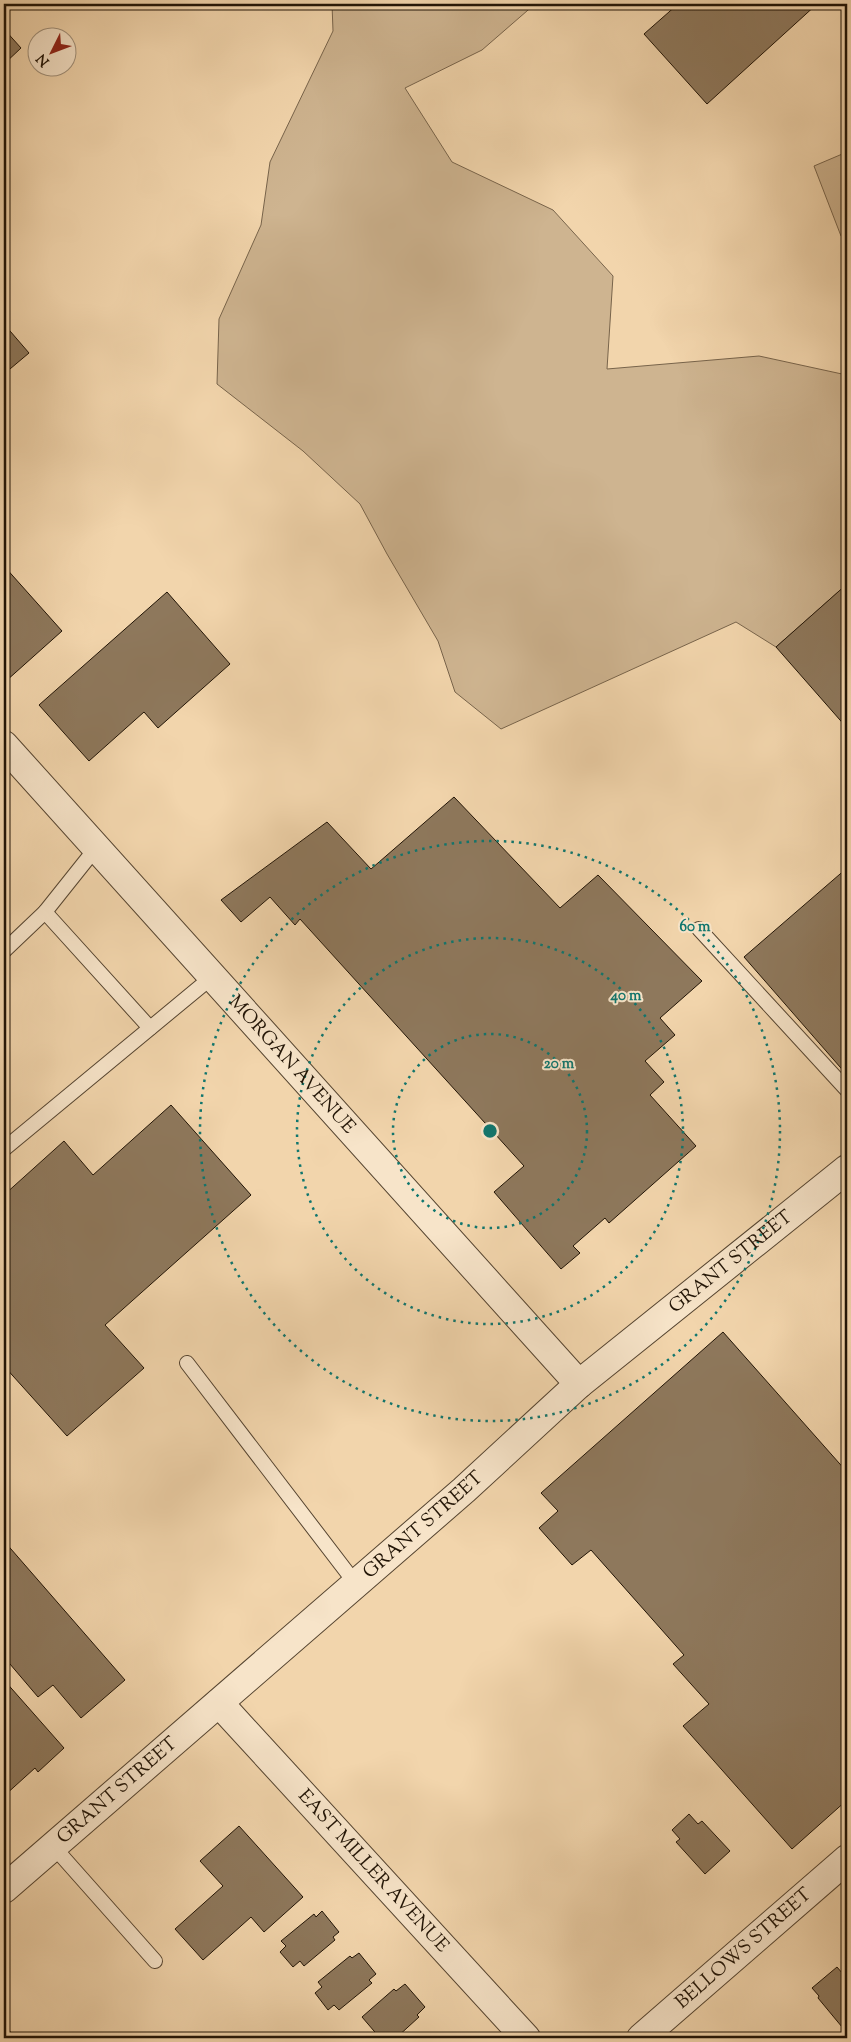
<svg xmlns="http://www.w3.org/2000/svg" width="851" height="2042" font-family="'Sorts Mill Goudy',serif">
<rect width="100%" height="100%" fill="#f2d5ac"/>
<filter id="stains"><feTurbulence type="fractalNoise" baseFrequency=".004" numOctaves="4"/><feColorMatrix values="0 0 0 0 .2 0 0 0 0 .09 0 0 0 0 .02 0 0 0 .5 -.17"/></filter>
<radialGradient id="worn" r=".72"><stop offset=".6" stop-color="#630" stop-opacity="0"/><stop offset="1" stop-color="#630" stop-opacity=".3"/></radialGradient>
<g fill="#ceb490" stroke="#78644b">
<path d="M332,4H535L482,50L405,88L452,162L553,210L613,276L607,369L759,356L842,374L847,373V584L776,647L736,622L501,729L455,692L438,641L387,554L360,504L303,451L217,384L219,319L261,225L270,162L333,31Z"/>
<path d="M847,152V243L841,236L814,166Z"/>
</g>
<g fill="#8e785c" stroke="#211406">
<path d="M678,4H817L707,104L644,34Z"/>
<path d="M4,29L21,48L4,64Z"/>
<path d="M4,324L29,353L4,374Z"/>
<path d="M4,566L62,631L6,681L4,679Z"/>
<path d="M847,584V728L776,647Z"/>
<path d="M167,592L230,664L158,728L144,712L89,761L39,705Z"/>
<path d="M454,797L560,908L598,875L702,981L660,1018L675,1035L645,1061L664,1082L650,1095L696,1146L609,1223L605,1218L573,1246L580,1253L561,1269L494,1192L524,1166L300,919L295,925L270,897L241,922L221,900L327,822L371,869Z"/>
<path d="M847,868V1075L744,957Z"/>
<path d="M171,1105L251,1195L105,1325L144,1368L67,1436L4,1366V1195L64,1141L93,1175Z"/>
<path d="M723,1332L847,1472V1800L792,1849L683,1726L709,1704L673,1664L684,1655L591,1550L572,1565L539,1528L558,1511L541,1493Z"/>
<path d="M4,1541L125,1680L81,1718L53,1685L38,1697L4,1657Z"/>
<path d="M4,1680L64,1748L38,1772L35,1768L4,1796Z"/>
<path d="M689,1814L698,1824L702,1821L730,1851L705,1874L676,1842L680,1839L672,1830Z"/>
<path d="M239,1826L303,1897L264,1932L251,1917L203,1960L175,1929L223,1886L200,1861Z"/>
<path d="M322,1911L339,1932L333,1937L335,1940L304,1966L300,1961L293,1967L280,1952L286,1946L281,1941L314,1914L316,1917Z"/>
<path d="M359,1953L376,1974L369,1980L372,1983L339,2010L334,2005L328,2010L315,1993L322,1987L318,1982L350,1956L352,1958Z"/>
<path d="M837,1967L843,1974L846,1971L847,1973V2033L818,1998L819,1996L812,1988Z"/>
<path d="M405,1984L425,2007L417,2015L419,2017L396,2038H380L362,2017L394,1989L396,1991Z"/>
<path d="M4,2025L16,2038H4Z"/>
</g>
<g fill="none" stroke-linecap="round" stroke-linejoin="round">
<g stroke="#554430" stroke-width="16">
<g id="service">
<path d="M45,912L150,1028"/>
<path d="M699,929L847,1090"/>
<path d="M4,951L45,912L96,848"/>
<path d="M4,1149L212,977"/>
<path d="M187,1363L356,1584"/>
<path d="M53,1846L155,1961"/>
</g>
</g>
<g stroke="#554430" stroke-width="30">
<g id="minor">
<path id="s1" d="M219,1703L526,2038"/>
<path id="s2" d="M641,2038L847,1859"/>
</g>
</g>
<g stroke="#554430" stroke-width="30">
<g id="tertiary">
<path id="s3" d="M4,745L579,1384"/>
<path id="s4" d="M4,1889L464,1490L579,1384L847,1169"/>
</g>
</g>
<use href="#service" stroke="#f7e4c9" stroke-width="14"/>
<use href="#minor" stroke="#f7e4c9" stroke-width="28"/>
<use href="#tertiary" stroke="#f7e4c9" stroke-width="28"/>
</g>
<g fill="none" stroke="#0f766e" stroke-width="2.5" stroke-dasharray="2.5 5">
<circle cx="490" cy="1131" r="97"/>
<circle cx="490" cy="1131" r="193"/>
<circle cx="490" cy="1131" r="290"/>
</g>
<g text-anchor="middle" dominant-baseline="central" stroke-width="4" stroke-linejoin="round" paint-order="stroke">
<g font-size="19" fill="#211406" stroke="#f7e4c9">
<text stroke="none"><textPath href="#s3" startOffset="430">MORGAN AVENUE</textPath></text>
<text stroke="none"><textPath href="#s4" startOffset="960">GRANT STREET</textPath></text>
<text stroke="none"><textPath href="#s4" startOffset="555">GRANT STREET</textPath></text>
<text stroke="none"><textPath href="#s4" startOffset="150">GRANT STREET</textPath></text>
<text stroke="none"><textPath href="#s1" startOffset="228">EAST MILLER AVENUE</textPath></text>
<text stroke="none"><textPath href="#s2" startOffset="136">BELLOWS STREET</textPath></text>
</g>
</g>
<circle cx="490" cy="1131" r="8" fill="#0f766e" stroke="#f7e4c9" stroke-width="2.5"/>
<g font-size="15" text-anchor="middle" font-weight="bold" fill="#0f766e" stroke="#f7e4c9" stroke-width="4" stroke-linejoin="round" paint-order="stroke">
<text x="695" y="931">60 m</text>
<text x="626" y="1000">40 m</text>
<text x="559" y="1068">20 m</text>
</g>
<rect width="851" height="2042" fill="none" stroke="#f2d5ac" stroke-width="20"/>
<rect x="5" y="5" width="841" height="2032" fill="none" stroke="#211406" stroke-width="2.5"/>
<rect x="10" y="10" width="831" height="2022" fill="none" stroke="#211406"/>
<g transform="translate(52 52) rotate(228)"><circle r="24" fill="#f7e4c9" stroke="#a1917b"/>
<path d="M0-4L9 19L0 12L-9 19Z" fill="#8f2418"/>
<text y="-8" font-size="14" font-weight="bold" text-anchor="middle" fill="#211406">N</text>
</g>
<rect width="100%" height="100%" filter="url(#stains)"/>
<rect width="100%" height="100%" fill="url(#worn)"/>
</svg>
